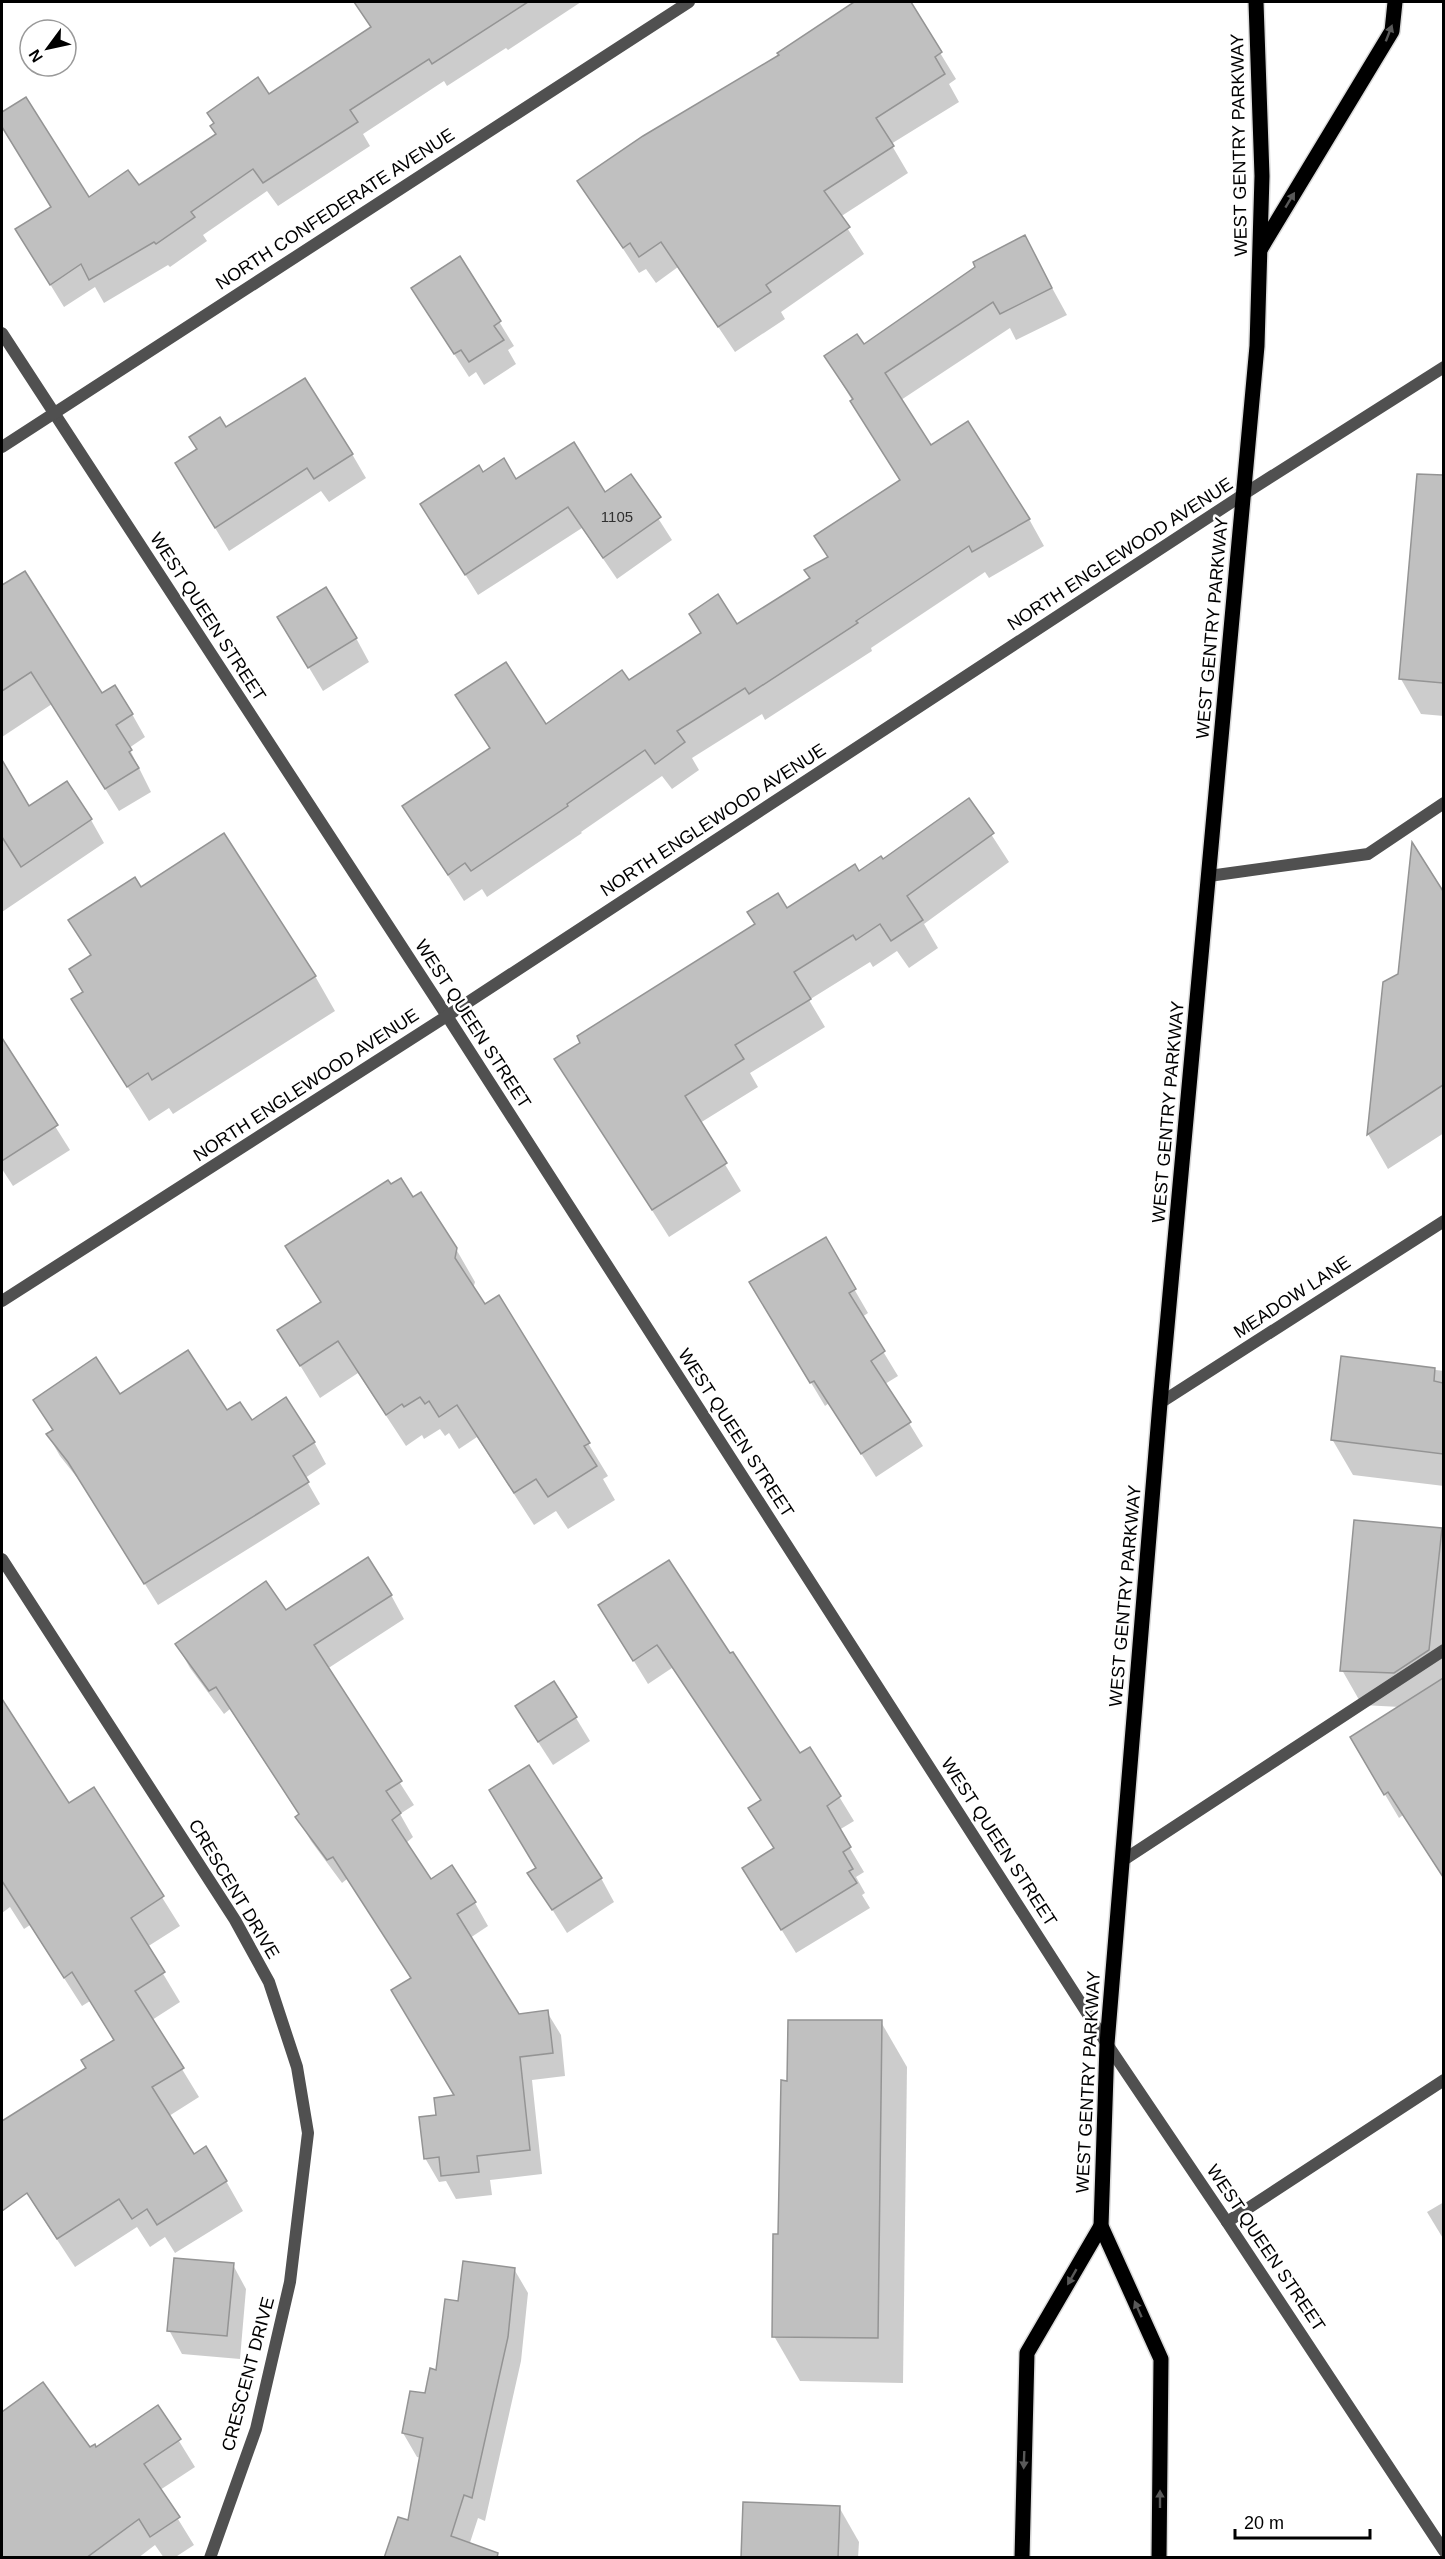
<svg xmlns="http://www.w3.org/2000/svg" width="1445" height="2559" font-family="Helvetica,sans-serif">
<rect width="100%" height="100%" fill="#fff"/>
<g fill="#0003">
<path d="M366,2H581L508,50L506,48L447,86L444,81L363,134L370,146L278,206L267,191L203,235L207,241L170,267L168,265L104,303L95,287L64,307L31,253L52,208L2,124V114L26,99L89,199L139,188L217,135L269,96L372,28L359,6Z"/>
<path d="M857,2H909L956,79L949,84L959,102L891,144L908,173L840,217L864,254L781,312L785,319L735,352L678,267L656,283L646,269L639,273L579,182L781,55L779,53Z"/>
<path d="M1024,237L1067,315L1016,340L1010,328L901,400L931,447L1029,519L1044,546L989,578L985,572L871,648L872,651L765,720L762,714L692,758L699,770L672,789L662,776L581,832L582,833L487,897L482,889L464,901L404,806L491,750L473,722L545,726L736,626L811,579L828,558L816,536L901,481L826,357L863,346Z"/>
<path d="M460,258L514,346L508,350L516,364L484,385L476,372L469,377L427,312Z"/>
<path d="M226,429L352,454L366,478L329,502L321,491L229,551L191,488Z"/>
<path d="M483,474L605,494L631,476L672,540L617,579L582,528L478,595L435,526Z"/>
<path d="M1415,518L1444,521V716L1421,714L1401,679Z"/>
<path d="M2,582L101,695L132,714L145,737L129,748L151,792L119,811L52,704L2,737Z"/>
<path d="M356,638L369,662L323,691L293,641Z"/>
<path d="M2,763L29,808L91,820L104,843L2,912Z"/>
<path d="M969,800L1009,862L924,924L938,948L909,968L897,951L873,967L870,962L809,1000L825,1027L750,1073L758,1087L700,1123L741,1191L669,1237L556,1059L787,910L882,861Z"/>
<path d="M1413,846L1444,893V1133L1388,1169L1368,1134L1385,983L1399,975Z"/>
<path d="M141,890L315,976L335,1011L173,1114L169,1108L149,1121L73,1000L84,993L91,956L70,920Z"/>
<path d="M7,1050L70,1150L13,1186L2,1169V1053Z"/>
<path d="M413,1199L456,1249L475,1282L473,1289L484,1306L499,1297L608,1476L603,1479L615,1500L568,1529L556,1511L534,1525L477,1437L459,1449L449,1433L445,1436L440,1429L424,1439L422,1435L406,1446L358,1373L320,1398L279,1331L321,1303L287,1247Z"/>
<path d="M825,1239L868,1313L862,1317L898,1376L885,1384L923,1446L876,1477L829,1403L825,1406L765,1306Z"/>
<path d="M1342,1358L1444,1371V1486L1353,1475L1332,1439Z"/>
<path d="M120,1396L227,1412L314,1442L326,1464L305,1478L320,1504L158,1605L83,1485L60,1456L48,1435L53,1431L35,1401Z"/>
<path d="M1441,1530L1444,1534V1878L1403,1815L1399,1818L1365,1761L1400,1707L1362,1705L1342,1670Z"/>
<path d="M391,1595L404,1619L327,1669L414,1805L400,1814L413,1837L406,1843L430,1881L475,1903L488,1926L470,1938L518,2015L547,2012L561,2035L565,2076L532,2080L542,2174L490,2180L492,2195L456,2199L446,2181L439,2182L425,2158L456,2097L412,1979L347,1879L342,1883L311,1841L297,1817L300,1816L230,1709L224,1714L190,1668L177,1645L286,1612Z"/>
<path d="M600,1606L730,1655L800,1755L810,1749L854,1821L839,1830L864,1872L856,1877L865,1893L862,1895L870,1908L796,1953L758,1892L775,1849L750,1809L762,1801L676,1673L672,1668L648,1684Z"/>
<path d="M576,1718L590,1741L553,1765L531,1731Z"/>
<path d="M12,1719L69,1806L94,1789L180,1926L147,1947L180,2002L152,2020L199,2097L169,2116L193,2156L226,2181L243,2211L175,2253L165,2237L150,2247L137,2227L75,2267L33,2203L88,2069L115,2041L90,2001L82,2006L30,1925L24,1929L10,1907L2,1913V1725Z"/>
<path d="M530,1874L601,1878L614,1902L567,1933Z"/>
<path d="M881,2022L907,2067L903,2383L800,2381L774,2336L788,2082Z"/>
<path d="M1444,2202V2240L1427,2212Z"/>
<path d="M233,2265L246,2289L240,2359L182,2354L169,2330Z"/>
<path d="M514,2269L528,2293L521,2361L485,2521L478,2518L465,2558L409,2522L421,2458L417,2457L403,2433L437,2372Z"/>
<path d="M42,2384L90,2449H96L158,2407L195,2467L160,2490L194,2545L174,2558H164L155,2545L138,2558H2V2413Z"/>
<path d="M839,2507L859,2542L858,2558H742Z"/>
</g>
<g fill="#c0c0c0" stroke="#949494" stroke-width="1.5">
<path d="M354,2H528L432,64L429,59L350,110L358,122L263,183L253,169L191,212L195,217L156,244L154,242L89,280L81,264L50,285L15,229L51,207L2,127V112L26,97L89,197L128,170L139,185L216,134L210,126L214,123L207,113L258,77L269,94L371,27Z"/>
<path d="M854,2H911L942,52L935,57L945,74L876,118L894,146L824,191L850,227L766,285L771,292L718,327L661,242L639,257L630,243L623,248L577,181L643,136L779,55L777,53Z"/>
<path d="M1025,235L1052,288L1000,314L993,302L885,373L931,445L968,421L1030,519L972,552L969,546L856,621L858,623L749,694L745,688L677,731L685,742L655,764L645,750L567,804L568,806L471,871L465,863L448,875L402,806L490,748L455,695L506,662L546,724L622,670L629,680L701,633L689,614L718,594L737,624L810,578L804,570L828,557L814,536L900,480L850,401L853,399L824,356L857,334L864,344L975,267L973,262Z"/>
<path d="M460,256L501,321L494,326L504,340L469,362L461,350L454,354L411,288Z"/>
<path d="M305,378L353,454L314,479L307,468L215,528L175,463L197,449L189,437L220,417L226,427Z"/>
<path d="M574,442L605,492L631,474L661,517L603,558L568,507L465,575L420,504L479,465L483,472L504,458L516,479Z"/>
<path d="M1417,474L1443,475V683L1399,679Z"/>
<path d="M25,571L102,693L115,685L133,714L116,725L132,750L129,752L139,768L105,789L31,672L2,691V585Z"/>
<path d="M326,587L357,638L308,668L277,617Z"/>
<path d="M2,760L29,806L67,781L92,819L21,867L2,837Z"/>
<path d="M969,798L994,833L907,896L923,920L891,941L880,924L856,940L853,935L794,972L811,999L735,1045L744,1059L685,1096L727,1163L652,1210L554,1059L580,1043L577,1036L755,924L747,912L778,893L787,908L855,864L859,871L881,856L883,859Z"/>
<path d="M224,833L316,976L152,1080L148,1073L127,1087L71,999L83,992L69,969L91,955L68,920L135,877L141,887Z"/>
<path d="M1412,842L1443,891V1085L1367,1135L1383,982L1398,974Z"/>
<path d="M2,1038L58,1125L2,1161Z"/>
<path d="M401,1178L413,1197L421,1192L457,1248L455,1258L485,1304L499,1295L590,1443L584,1446L597,1466L548,1497L536,1479L514,1493L457,1405L439,1417L429,1401L425,1404L420,1397L404,1407L402,1404L386,1415L338,1341L300,1366L277,1330L321,1302L285,1246L388,1180L391,1184Z"/>
<path d="M826,1237L856,1289L849,1293L885,1351L871,1361L911,1422L861,1454L814,1381L810,1383L749,1282Z"/>
<path d="M188,1350L227,1410L240,1402L252,1420L286,1397L315,1442L293,1456L309,1482L144,1584L68,1462L46,1434L53,1430L33,1400L96,1357L120,1394Z"/>
<path d="M1341,1356L1435,1368L1434,1381L1443,1383V1454L1331,1440Z"/>
<path d="M1354,1520L1442,1528L1429,1650L1394,1673L1340,1671Z"/>
<path d="M368,1557L392,1595L314,1645L402,1781L386,1791L401,1813L392,1820L431,1879L452,1865L476,1902L457,1914L519,2014L548,2010L553,2053L520,2057L530,2150L477,2156L479,2172L441,2176L439,2157L424,2159L419,2117L436,2115L434,2098L454,2095L391,1990L411,1978L333,1857L327,1860L295,1817L299,1814L216,1687L209,1691L175,1644L266,1581L286,1610Z"/>
<path d="M669,1560L730,1653L733,1652L800,1753L810,1747L841,1796L827,1806L851,1847L843,1852L853,1869L849,1871L857,1883L781,1930L742,1868L774,1848L748,1808L761,1800L660,1649L657,1645L633,1661L598,1605Z"/>
<path d="M1443,1678V1877L1388,1792L1384,1795L1350,1737Z"/>
<path d="M554,1681L577,1717L538,1742L515,1706Z"/>
<path d="M2,1699L69,1803L94,1787L164,1896L131,1918L165,1972L135,1991L184,2068L152,2087L194,2154L206,2146L227,2181L157,2225L147,2209L132,2219L119,2199L57,2239L27,2193L2,2211V2121L86,2068L81,2060L114,2040L72,1972L64,1978L2,1881Z"/>
<path d="M529,1765L602,1878L552,1910L527,1873L536,1868L489,1790Z"/>
<path d="M788,2020H882L878,2338L772,2337L773,2234H778L781,2080L787,2081Z"/>
<path d="M174,2258L234,2263L227,2336L167,2331Z"/>
<path d="M463,2261L515,2268L508,2337L472,2498L464,2495L451,2536L498,2553L497,2558H384L398,2517L408,2520L423,2438L402,2433L410,2391L425,2393L430,2368L436,2370L445,2299L458,2301Z"/>
<path d="M43,2382L90,2447L95,2444L96,2447L158,2405L181,2439L144,2464L180,2517L150,2537L139,2519L86,2558H2V2412Z"/>
<path d="M743,2502L840,2506L838,2558H741Z"/>
</g>
<g fill="none" stroke-linecap="round" stroke-linejoin="round">
<g stroke="#dbdbdb" stroke-width="18">
<g id="primary">
<path d="M1261,248L1392,31L1395,2"/>
<path d="M1022,2558L1027,2353L1101,2226"/>
<path d="M1159,2558L1161,2359L1101,2226L1107,2044L1160,1403L1257,346L1262,176L1256,2"/>
</g>
</g>
<g stroke="#505050" stroke-width="12">
<path d="M1209,876L1368,854L1444,803"/>
<path d="M1122,1861L1444,1650"/>
</g>
<g stroke="#505050" stroke-width="12">
<path d="M2,333L447,1016L1107,2044L1227,2222L1444,2551"/>
<path d="M2,447L689,2"/>
<path d="M2,1301L447,1016L1244,494L1444,367"/>
<path d="M1160,1403L1444,1221"/>
<path d="M2,1559L235,1920L269,1982L297,2067L308,2133L290,2282L256,2429L210,2558"/>
<path d="M1227,2222L1444,2080"/>
</g>
<use href="#primary" stroke="#000" stroke-width="15"/>
</g>
<defs><path id="oneway-solid" d="M-6-.8H1V-3.2L6.5 0L1 3.2V.8H-6Z" transform="scale(1.5)"/></defs>
<g fill="#595959">
<use href="#oneway-solid" transform="translate(1389 33) rotate(-69)"/>
<use href="#oneway-solid" transform="translate(1290 200) rotate(-59)"/>
<use href="#oneway-solid" transform="translate(1072 2277) rotate(120)"/>
<use href="#oneway-solid" transform="translate(1138 2309) rotate(-114)"/>
<use href="#oneway-solid" transform="translate(1024 2460) rotate(92)"/>
<use href="#oneway-solid" transform="translate(1160 2499) rotate(-90)"/>
</g>
<g text-anchor="middle" dominant-baseline="central" stroke-width="5" stroke-linejoin="round" paint-order="stroke">
<g font-size="15" fill="#303030">
<text x="617" y="516">1105</text>
</g>
<g font-size="18" fill="#000" stroke="#fff">
<text transform="translate(1239 145) rotate(-91)">WEST GENTRY PARKWAY</text>
<text transform="translate(335 209) rotate(-33)">NORTH CONFEDERATE AVENUE</text>
<text transform="translate(1120 554) rotate(-33)">NORTH ENGLEWOOD AVENUE</text>
<text transform="translate(208 617) rotate(57)">WEST QUEEN STREET</text>
<text transform="translate(1212 628) rotate(-85)">WEST GENTRY PARKWAY</text>
<text transform="translate(713 820) rotate(-33)">NORTH ENGLEWOOD AVENUE</text>
<text transform="translate(473 1024) rotate(57)">WEST QUEEN STREET</text>
<text transform="translate(306 1085) rotate(-33)">NORTH ENGLEWOOD AVENUE</text>
<text transform="translate(1168 1112) rotate(-85)">WEST GENTRY PARKWAY</text>
<text transform="translate(1292 1297) rotate(-33)">MEADOW LANE</text>
<text transform="translate(736 1433) rotate(57)">WEST QUEEN STREET</text>
<text transform="translate(1125 1596) rotate(-85)">WEST GENTRY PARKWAY</text>
<text transform="translate(999 1842) rotate(57)">WEST QUEEN STREET</text>
<text transform="translate(234 1889) rotate(59)">CRESCENT DRIVE</text>
<text transform="translate(1088 2082) rotate(-87)">WEST GENTRY PARKWAY</text>
<text transform="translate(1266 2248) rotate(56)">WEST QUEEN STREET</text>
<text transform="translate(248 2374) rotate(-75)">CRESCENT DRIVE</text>
</g>
</g>
<rect width="1445" height="2559" fill="none" stroke="#000000" stroke-width="6"/>
<g transform="translate(48 48) rotate(237)"><circle r="28" fill="#ffffff" stroke="#999999" stroke-width="1.5"/>
<path d="M0-4.5L10 22L0 15L-10 22Z" fill="#000000"/>
<text y="-9" font-size="16" font-weight="bold" text-anchor="middle" fill="#000000">N</text>
</g>
<path d="M1235 2529v9h135v-9" fill="none" stroke="#000000" stroke-width="3"/>
<text x="1244" y="2529" font-size="18" fill="#000000" stroke="#ffffff" stroke-width="4.5" paint-order="stroke">20 m</text>
</svg>
